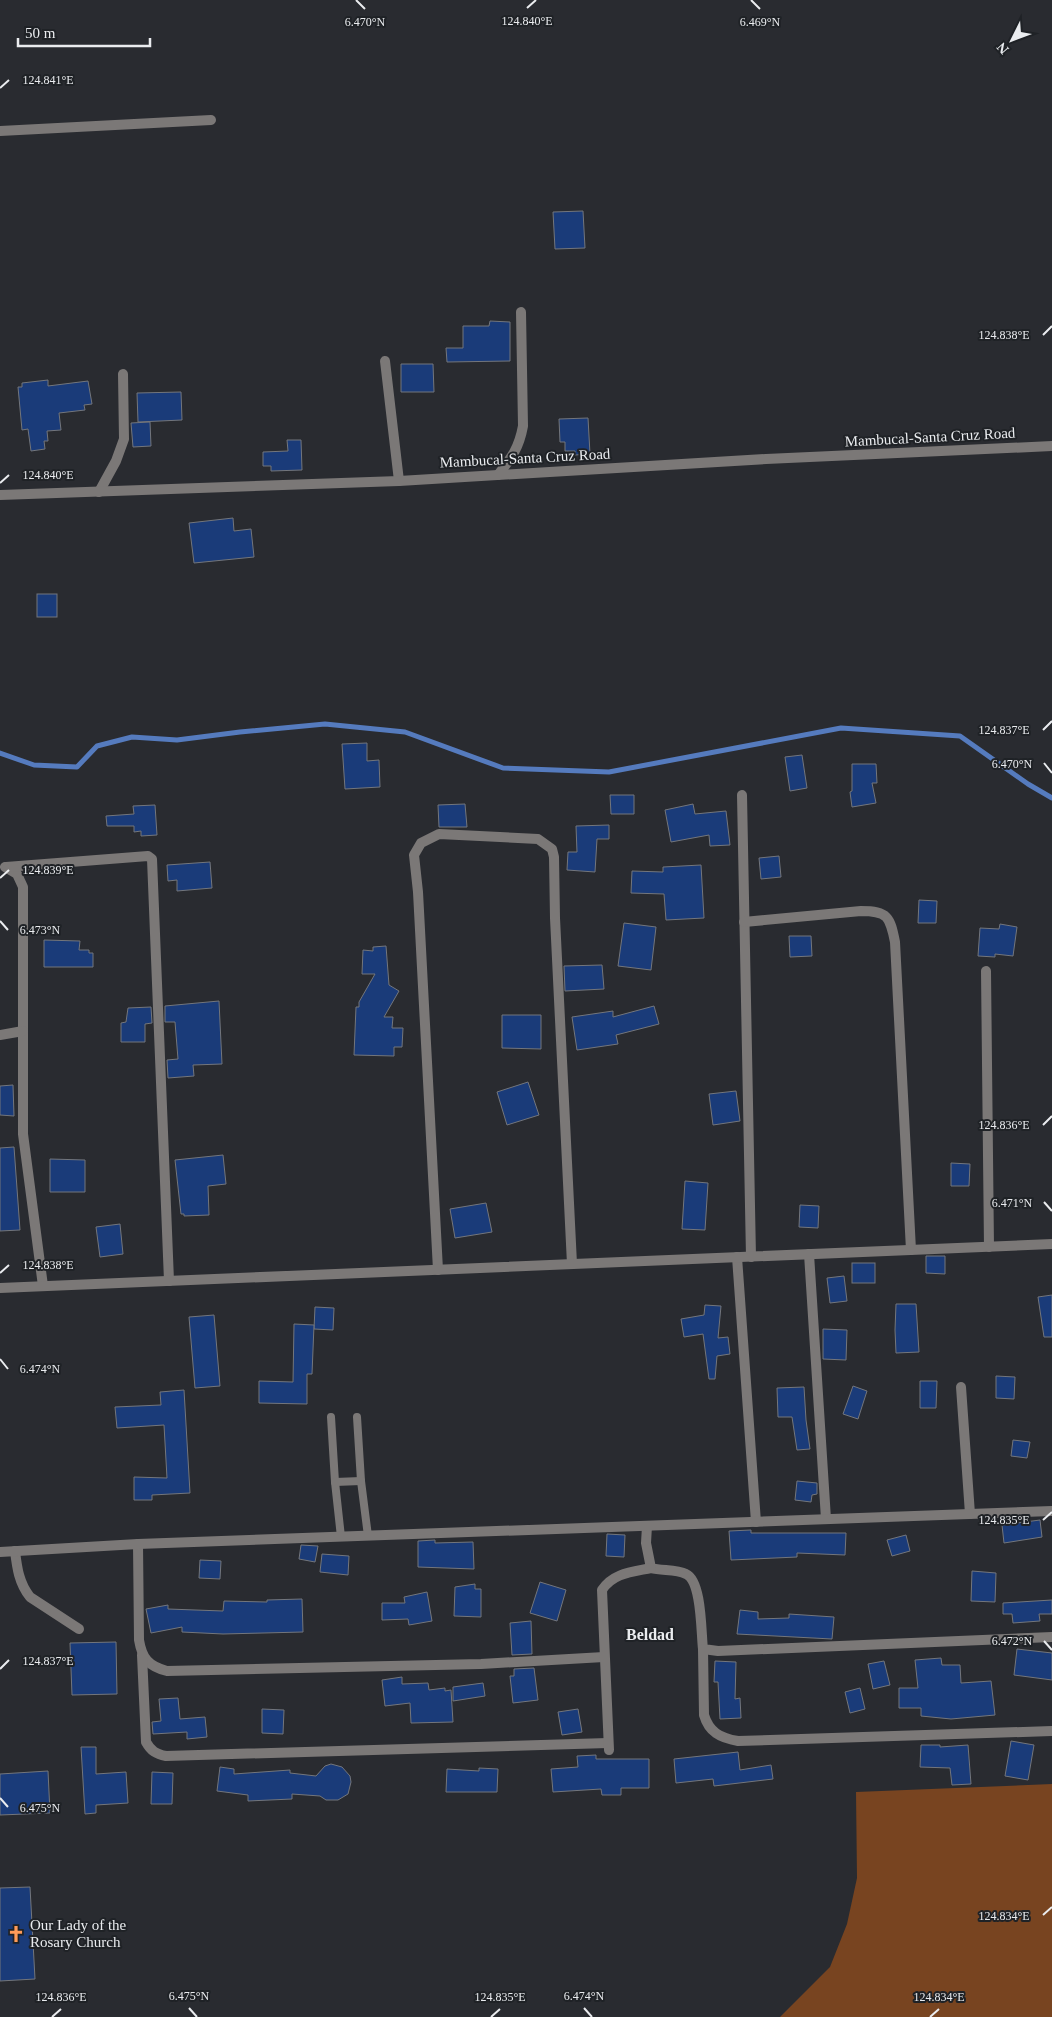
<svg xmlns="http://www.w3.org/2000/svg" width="1052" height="2017" font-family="Georgia,serif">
<rect width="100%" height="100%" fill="#292b30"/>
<path fill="#784420" d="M1052,1784V2017H780L830,1967L847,1924L857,1878L856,1792Z"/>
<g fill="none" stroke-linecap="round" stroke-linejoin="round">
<path stroke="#557bbe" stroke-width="5" d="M0,753L34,765L77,767L97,746L132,737L177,740L240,732L325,724L405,732L503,768L609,772L841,728L960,736L1028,784L1052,798"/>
</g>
<g fill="#1a3b79" stroke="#73767c">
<path d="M583,211L585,248L555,249L553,212Z"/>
<path d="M490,321L510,322V361L447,362L446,348H463V326H489Z"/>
<path d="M401,364H433L434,392H401Z"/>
<path d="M48,380V386L88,381L92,404L84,405L85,410L59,413L61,430L47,431L48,441H44L45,449L31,451L28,429L22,430L18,387H22V383Z"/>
<path d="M181,392L182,420L138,422L137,393Z"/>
<path d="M588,418L590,454L575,455V451H565V442H560L559,419Z"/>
<path d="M150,422L151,446L133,447L131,423Z"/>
<path d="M287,440H301L302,470L271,471V466H263V452L288,451Z"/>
<path d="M233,518L234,531L251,529L254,557L194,563L189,523Z"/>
<rect x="37" y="594" width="20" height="23"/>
<path d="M367,743V761L379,760L380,787L345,789L342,744Z"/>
<path d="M802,755L807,788L790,791L785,757Z"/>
<path d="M852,764H876L877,783H872L876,803L852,807L850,792L852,791Z"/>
<path d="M610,795H634V814H611Z"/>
<path d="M465,804L467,827H439L438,805Z"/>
<path d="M693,804L695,814L726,811L730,845L710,846L709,835L671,842L665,810Z"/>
<path d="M155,805L157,835L141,836V831L134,832V826H107L106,816L134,814L133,806Z"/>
<path d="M609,825V839H597L595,872L567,870L568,852H577L576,826Z"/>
<path d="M779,856L781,877L761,879L759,858Z"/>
<path d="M210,862L212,888L177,891V880L168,881L167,865Z"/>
<path d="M701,865L704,918L666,920L664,894L631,893L632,871L663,872V867Z"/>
<path d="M919,900L937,901L936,923H918Z"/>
<path d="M624,923L656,927L651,970L618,966Z"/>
<path d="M1000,924L1017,927L1013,956L995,954V957L978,956L980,928L999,929Z"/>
<path d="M789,936H811L812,956L790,957Z"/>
<path d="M44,940L80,941L79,950H89V953H93V967H44Z"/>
<path d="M386,946L389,985L399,991L384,1017H393L392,1028H403L402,1047H394V1056L354,1055L356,1007H359V1002L375,974H362L363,950L373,951V947Z"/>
<path d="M602,965L604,989L565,991L564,966Z"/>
<path d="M219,1001L222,1064L193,1065L194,1076L168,1078L167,1060L178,1059L175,1022H165V1006Z"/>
<path d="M654,1006L659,1024L616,1035L618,1044L577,1050L572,1017L613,1011V1017Z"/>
<path d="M151,1007L152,1023L145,1024V1042H121V1023L126,1022L128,1008Z"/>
<path d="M502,1015H541V1049L502,1048Z"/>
<path d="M528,1082L539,1115L507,1125L497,1092Z"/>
<path d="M13,1085L14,1116L0,1115V1086Z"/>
<path d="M736,1091L740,1121L713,1125L709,1094Z"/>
<path d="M14,1147L20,1230L0,1231V1148Z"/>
<path d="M223,1155L226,1184L208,1186L209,1215L184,1216V1214H181L175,1160Z"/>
<path d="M50,1159L85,1160V1192H50Z"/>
<path d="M951,1163L970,1164L969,1186H951Z"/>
<path d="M685,1181L708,1183L705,1230L682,1229Z"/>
<path d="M486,1203L492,1232L455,1238L450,1209Z"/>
<path d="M800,1205L819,1206L818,1228L799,1227Z"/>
<path d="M120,1224L123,1254L100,1257L96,1227Z"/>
<path d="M926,1256H945V1274L926,1273Z"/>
<rect x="852" y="1263" width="23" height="20"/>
<path d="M844,1276L847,1301L830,1303L827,1278Z"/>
<path d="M1052,1295V1337H1044L1038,1297Z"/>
<path d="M896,1304H916L919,1352L896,1353L895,1330Z"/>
<path d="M705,1305L721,1306L718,1338L728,1337L730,1354L717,1356L715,1379H709L703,1334L684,1337L681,1319L704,1315Z"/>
<path d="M315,1307L334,1308L333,1330L314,1329Z"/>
<path d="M214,1315L220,1386L195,1388L189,1317Z"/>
<path d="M294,1324L314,1325L312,1374H307V1404L259,1403V1381L293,1382Z"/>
<path d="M823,1329L847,1330L846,1360L823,1359Z"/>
<path d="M996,1376L1015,1377L1014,1399L996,1398Z"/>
<path d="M920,1381H937L936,1408H920Z"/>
<path d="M853,1386L867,1391L858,1419L843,1414Z"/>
<path d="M804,1387L806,1420L810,1449L797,1450L792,1417H778L777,1388Z"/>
<path d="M184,1390L190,1493L152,1495V1500H134V1477L167,1478L164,1425L117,1428L115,1407L161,1405L160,1392Z"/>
<path d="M1013,1440L1030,1442L1027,1458L1011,1456Z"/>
<path d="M797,1481L817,1483V1494L812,1495L811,1502L795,1500Z"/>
<path d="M1040,1520L1042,1537L1004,1543L1002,1525Z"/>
<path d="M751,1530V1533H846L845,1555L797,1553V1557L731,1560L729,1531Z"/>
<path d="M607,1534L625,1535L624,1557L606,1556Z"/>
<path d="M906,1535L910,1551L892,1556L887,1540Z"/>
<path d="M435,1540V1543L473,1542L474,1569L418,1567V1541Z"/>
<path d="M301,1545L318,1546L315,1562L299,1559Z"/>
<path d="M322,1554L349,1556L348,1575L320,1572Z"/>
<path d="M200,1560L221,1561L220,1579L199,1578Z"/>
<path d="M972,1571L996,1573L995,1602L971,1601Z"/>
<path d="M540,1582L566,1590L557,1621L530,1613Z"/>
<path d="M475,1584V1589H481V1617L454,1616L455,1587Z"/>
<path d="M427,1592L432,1621L409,1625L408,1619L382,1620V1603H405L404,1597Z"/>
<path d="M302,1599L303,1632L223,1634L182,1632V1627L151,1633L146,1609L168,1605V1609L223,1611L224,1601L267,1602V1600Z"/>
<path d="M1052,1600V1614H1039L1040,1621L1013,1623L1012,1614H1003V1603Z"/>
<path d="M740,1610L758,1612V1619L789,1618V1614L834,1617L832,1639L737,1634Z"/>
<path d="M531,1621L532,1654L512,1655L510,1623Z"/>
<path d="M116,1642L117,1694L72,1695L70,1643Z"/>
<path d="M1017,1649L1052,1653V1680L1014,1675Z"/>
<path d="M941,1658L942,1665H960L961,1683L991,1681L995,1715L951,1719L921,1716V1708H899V1688H918L915,1660Z"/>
<path d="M715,1661L736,1662L735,1699L740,1698L741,1718L720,1719L718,1682H714Z"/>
<path d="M884,1661L890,1685L873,1689L868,1664Z"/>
<path d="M534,1668L538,1700L513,1703L510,1676H514V1669Z"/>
<path d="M402,1677V1684L428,1683L429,1690L445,1688V1691L451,1690L453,1722L411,1723L410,1703L385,1706L382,1680Z"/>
<path d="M483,1683L485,1696L453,1701V1687Z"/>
<path d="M860,1688L865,1709L850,1713L845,1692Z"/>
<path d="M178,1698L180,1719L205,1717L207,1737L187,1739V1732L153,1734L152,1722L161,1721L159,1699Z"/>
<path d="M262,1709L284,1710L283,1734L262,1733Z"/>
<path d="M578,1709L582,1732L562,1735L558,1712Z"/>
<path d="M1011,1741L1034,1745L1028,1780L1005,1776Z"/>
<path d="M921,1745H940V1747L968,1745L971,1784L952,1785L950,1768L920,1767Z"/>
<path d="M81,1747H96V1774L126,1772L128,1803L96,1805V1813L85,1814Z"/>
<path d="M738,1752L740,1770L771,1765L773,1779L714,1786L713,1779L676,1783L674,1759Z"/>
<path d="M596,1755V1759H649V1788H621V1795H602L601,1789L553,1792L551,1769L578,1767L577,1756Z"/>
<path d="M331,1764L342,1767L350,1776L351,1782L348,1794L338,1800H326L320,1796L292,1794V1799L248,1801V1795L217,1791L220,1767L234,1769V1774L290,1770V1773L316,1776L325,1766Z"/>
<path d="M479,1768L498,1769L497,1792H446L447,1769L479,1771Z"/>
<path d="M48,1771L50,1813L0,1815V1774Z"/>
<path d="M152,1772L173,1773L172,1804H151Z"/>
<path d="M30,1887L35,1979L0,1981V1888Z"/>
</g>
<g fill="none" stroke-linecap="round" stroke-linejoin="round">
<g stroke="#7b7877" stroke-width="8">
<path d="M331,1417L335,1482L341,1537"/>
<path d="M357,1417L361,1481L368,1536"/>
<path d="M335,1482L361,1481"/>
</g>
<g stroke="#7b7877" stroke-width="10">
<path d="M0,131L211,120"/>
<path d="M385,361L399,481"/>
<path d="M498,475C512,457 519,448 523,426L521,312"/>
<path d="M99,492L116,461L124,439L123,374"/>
<path d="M0,495L399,481L766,459L1052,446"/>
<path d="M742,795L751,1257"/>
<path d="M5,867L17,874L23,887V1134L43,1286"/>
<path d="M6,867L148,856L152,859L169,1281"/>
<path d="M744,922L861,911C888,911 890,917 895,942L911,1250"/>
<path d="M986,971L989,1247"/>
<path d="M0,1035L23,1031"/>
<path d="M809,1254L826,1519"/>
<path d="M737,1257L756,1522"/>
<path d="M438,1270L418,892L414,855L421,843L439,834L538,839L552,849L554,857L555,918L572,1264"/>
<path d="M0,1288L1052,1244"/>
<path d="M961,1387L970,1514"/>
<path d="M647,1526L646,1543L651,1568C662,1571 676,1569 686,1574C702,1581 701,1633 703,1649L718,1651L1052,1637"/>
<path d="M138,1544L139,1640C142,1658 148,1666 167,1671L481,1664L604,1657"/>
<path d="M15,1551C17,1568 19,1583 30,1597L79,1629"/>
<path d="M0,1552L138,1544L1052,1511"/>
<path d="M703,1649L704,1715C709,1732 720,1738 738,1741L1052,1731"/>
<path d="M142,1655L146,1742C151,1751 156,1754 166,1756L608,1743"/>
<path d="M609,1750L602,1590C613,1573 632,1572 651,1568"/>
</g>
</g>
<path fill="none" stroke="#eaecef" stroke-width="2" d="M356,0L365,9M751,0L760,9M527,8L536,0M0,88L9,80M1043,335L1052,326M0,483L9,475M1043,730L1052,721M1044,763L1052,773M0,878L9,870M0,921L8,930M1043,1125L1052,1116M1044,1202L1052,1211M0,1273L9,1265M0,1359L8,1369M1043,1520L1052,1512M1044,1641L1052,1650M0,1669L9,1660M0,1798L8,1807M1043,1915L1052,1907M189,2008L197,2017M584,2008L592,2017M52,2017L61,2009M491,2017L500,2009M930,2017L939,2009"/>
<defs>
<g id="church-bare" transform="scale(1.35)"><path d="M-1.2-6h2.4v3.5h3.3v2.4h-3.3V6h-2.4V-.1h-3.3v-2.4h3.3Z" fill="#ff9b59" stroke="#1f2226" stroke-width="2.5" paint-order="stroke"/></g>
</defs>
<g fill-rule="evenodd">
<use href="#church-bare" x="16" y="1934"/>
</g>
<g text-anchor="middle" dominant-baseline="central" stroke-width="4" stroke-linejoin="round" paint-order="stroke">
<g font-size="15" fill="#eaecef" stroke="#1f2226">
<text transform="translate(930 437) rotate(-3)">Mambucal-Santa Cruz Road</text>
<text transform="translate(525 458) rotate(-3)">Mambucal-Santa Cruz Road</text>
</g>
<g font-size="15" fill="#eaecef" stroke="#1f2226" text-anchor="start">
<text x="30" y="1925">Our Lady of the<tspan x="30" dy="17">Rosary Church</tspan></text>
</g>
<g font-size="16" font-weight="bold" fill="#eaecef" stroke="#1f2226">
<text x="650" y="1634">Beldad</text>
</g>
</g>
<g font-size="12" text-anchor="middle" fill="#eaecef" stroke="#1f2226" stroke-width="4" stroke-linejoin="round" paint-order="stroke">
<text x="527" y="25">124.840°E</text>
<text x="760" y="26">6.469°N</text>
<text x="365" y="26">6.470°N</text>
<text x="48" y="84">124.841°E</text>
<text x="1004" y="339">124.838°E</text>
<text x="48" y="479">124.840°E</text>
<text x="1004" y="734">124.837°E</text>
<text x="1012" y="768">6.470°N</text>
<text x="48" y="874">124.839°E</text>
<text x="40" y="934">6.473°N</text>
<text x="1004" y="1129">124.836°E</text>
<text x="1012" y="1207">6.471°N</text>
<text x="48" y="1269">124.838°E</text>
<text x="40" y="1373">6.474°N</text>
<text x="1004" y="1524">124.835°E</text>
<text x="1012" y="1645">6.472°N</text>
<text x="48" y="1665">124.837°E</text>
<text x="40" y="1812">6.475°N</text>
<text x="1004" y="1920">124.834°E</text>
<text x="189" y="2000">6.475°N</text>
<text x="584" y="2000">6.474°N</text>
<text x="61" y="2001">124.836°E</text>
<text x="500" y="2001">124.835°E</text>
<text x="939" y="2001">124.834°E</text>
</g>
<g transform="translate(1012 40) rotate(228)" stroke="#1f2226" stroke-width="4" paint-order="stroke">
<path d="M0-4L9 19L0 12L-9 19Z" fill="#eaecef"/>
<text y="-8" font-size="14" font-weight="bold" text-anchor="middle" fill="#eaecef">N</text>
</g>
<path d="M18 38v8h132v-8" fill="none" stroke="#eaecef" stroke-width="2.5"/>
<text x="25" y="38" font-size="15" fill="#eaecef" stroke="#1f2226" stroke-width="4" paint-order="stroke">50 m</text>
</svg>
